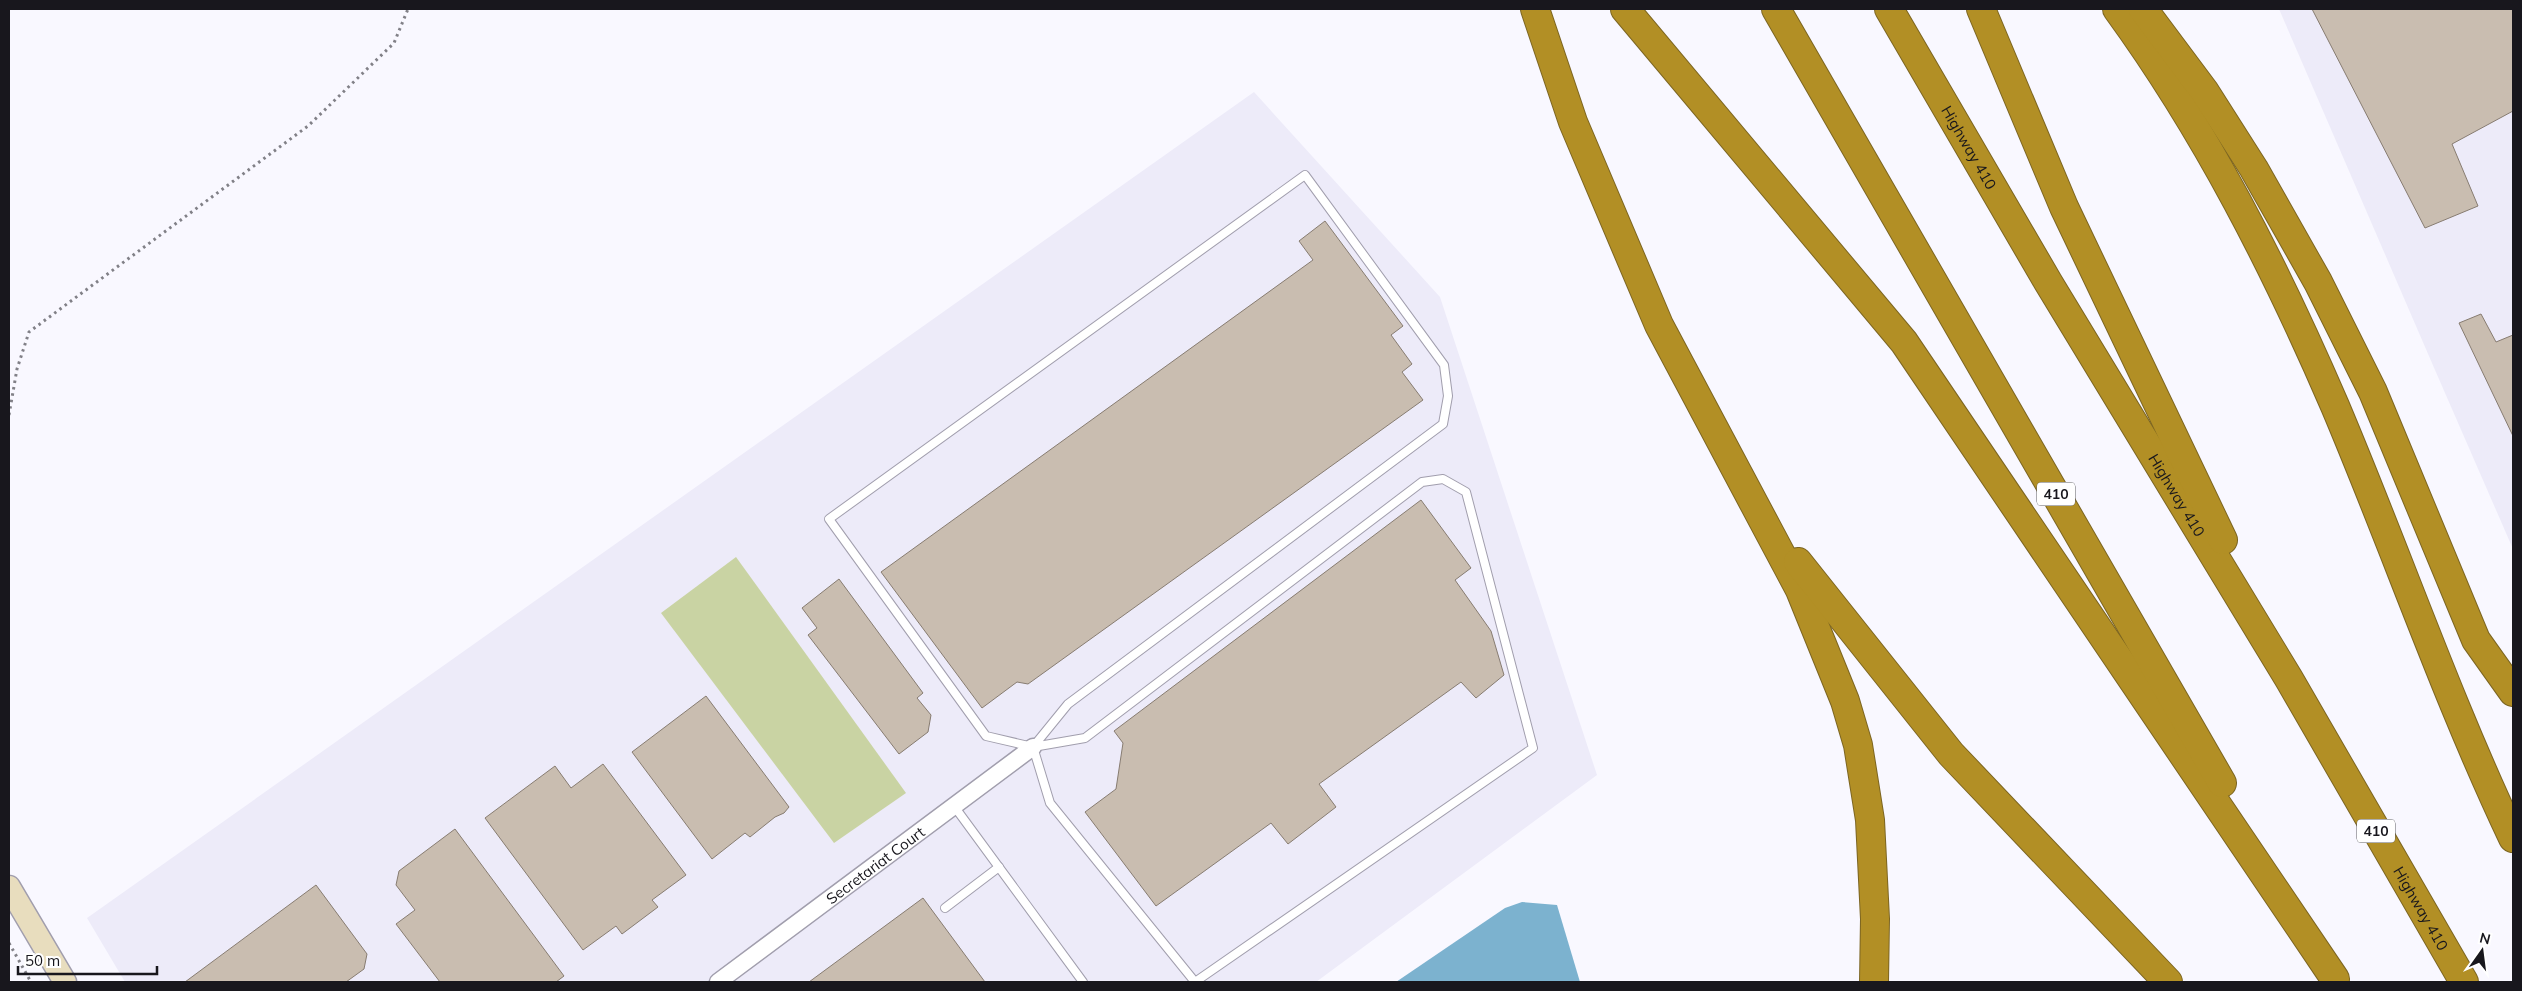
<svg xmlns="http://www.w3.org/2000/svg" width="2522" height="991" font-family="Mulish,sans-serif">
<rect width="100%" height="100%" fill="#f9f8ff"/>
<g fill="#edebf9">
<path d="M2279,9H2513V549L2435,370Z"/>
<path d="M1254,92L1440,297L1597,775L1316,982H125L87,918Z"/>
</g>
<path fill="#c9d3a3" d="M736,557L906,793L834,843L661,613Z"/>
<path fill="#7cb2cf" d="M1522,902L1557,905L1580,982H1396L1505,908Z"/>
<g fill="#c9bdb0" stroke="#877c71">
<path d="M2312,9H2513V111L2452,144L2478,206L2425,228Z"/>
<path d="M1325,221L1403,326L1391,335L1412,364L1402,372L1423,400L1028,684L1017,682L982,708L881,572L1313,260L1299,241Z"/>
<path d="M2481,314L2496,342L2513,335V436L2459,323Z"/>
<path d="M1421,500L1471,568L1455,580L1491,631L1504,675L1476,698L1461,682L1319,784L1336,807L1288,844L1271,823L1156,906L1085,812L1116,789L1123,743L1114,731Z"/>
<path d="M839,579L923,693L917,698L931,715L928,732L899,754L808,635L817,628L802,608Z"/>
<path d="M706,696L789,807L784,813L775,817L750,837L745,833L712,859L632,752Z"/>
<path d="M603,764L686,875L652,900L658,907L622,934L616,926L583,950L485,818L555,766L571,788Z"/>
<path d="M455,829L564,976L556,982H440L396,924L415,910L396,885L399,871Z"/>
<path d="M316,885L367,954L364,969L346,982H185Z"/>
<path d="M923,898L985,982H809Z"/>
</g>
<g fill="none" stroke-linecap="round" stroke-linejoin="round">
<g stroke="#a19ead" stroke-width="10">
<g id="lane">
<path d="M1033,747L1050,803L1195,982L1533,748L1466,492L1443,479L1422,482L1085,738L1033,747L986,736L829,519L1305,175L1444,365L1448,396L1443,424L1068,704L1033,747"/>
<path d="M954,806L1083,982"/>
<path d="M945,908L999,867"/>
</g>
</g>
<g stroke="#a19ead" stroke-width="19">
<g id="street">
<path id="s1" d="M718,982L1033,747"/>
</g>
</g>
<g stroke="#a19ead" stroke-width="25">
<path id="secondary" d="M9,887L65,982"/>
</g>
<g stroke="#7c6522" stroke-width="30">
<g id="highway">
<path d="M1535,9L1573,122L1659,325L1800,590L1845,701L1858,745L1870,820L1875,919L1874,982"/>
<path d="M1625,9L1904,342L2335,979"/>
<path d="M1776,9L2222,783"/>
<path id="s2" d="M1889,9L2048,282L2289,679L2464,982"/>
<path d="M1981,9L2064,207L2223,540"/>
<path d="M2117,9C2206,131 2275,267 2335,406C2396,550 2446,697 2513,838"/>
<path d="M2143,9L2205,92L2254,169L2318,282L2373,392L2476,640L2513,692"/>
<path d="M1798,562L1951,754L2168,982"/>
</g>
</g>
<g stroke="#818087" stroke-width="3" stroke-dasharray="2.5 4" stroke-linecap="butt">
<path d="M9,415L17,369L29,332L308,126L394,43L408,9"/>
<path d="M9,943L31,982"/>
</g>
<use href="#lane" stroke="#fff" stroke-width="8"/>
<use href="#street" stroke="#fff" stroke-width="16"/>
<use href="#secondary" stroke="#e8ddbe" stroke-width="22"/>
<use href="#highway" stroke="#b28f25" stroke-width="28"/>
</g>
<g text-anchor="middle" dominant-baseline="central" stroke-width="4" stroke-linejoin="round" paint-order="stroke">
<g fill="#fff" stroke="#5d5d61" stroke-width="1">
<rect x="2037" y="482.5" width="38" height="23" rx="4"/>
<rect x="2357" y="819.5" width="38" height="23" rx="4"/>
</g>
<g font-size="14" font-weight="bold" fill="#18171d">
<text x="2056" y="494">410</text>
<text x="2376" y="831">410</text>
</g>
<g font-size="15" fill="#18171d" stroke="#fff">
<text stroke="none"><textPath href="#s2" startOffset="160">Highway 410</textPath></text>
<text stroke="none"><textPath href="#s2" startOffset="565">Highway 410</textPath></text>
<text stroke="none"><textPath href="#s1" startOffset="196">Secretariat Court</textPath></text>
<text stroke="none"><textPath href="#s2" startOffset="1045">Highway 410</textPath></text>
</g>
</g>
<rect width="2522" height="991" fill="none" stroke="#18171d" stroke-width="20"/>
<g transform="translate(2482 951) rotate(14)" stroke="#ffffff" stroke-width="4" paint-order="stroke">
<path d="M0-4L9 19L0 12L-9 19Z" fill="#18171d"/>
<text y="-8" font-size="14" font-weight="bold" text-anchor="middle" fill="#18171d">N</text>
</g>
<path d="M18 966v8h139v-8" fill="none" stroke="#18171d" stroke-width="2.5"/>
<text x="25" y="966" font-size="15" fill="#18171d" stroke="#ffffff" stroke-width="4" paint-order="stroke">50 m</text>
</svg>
